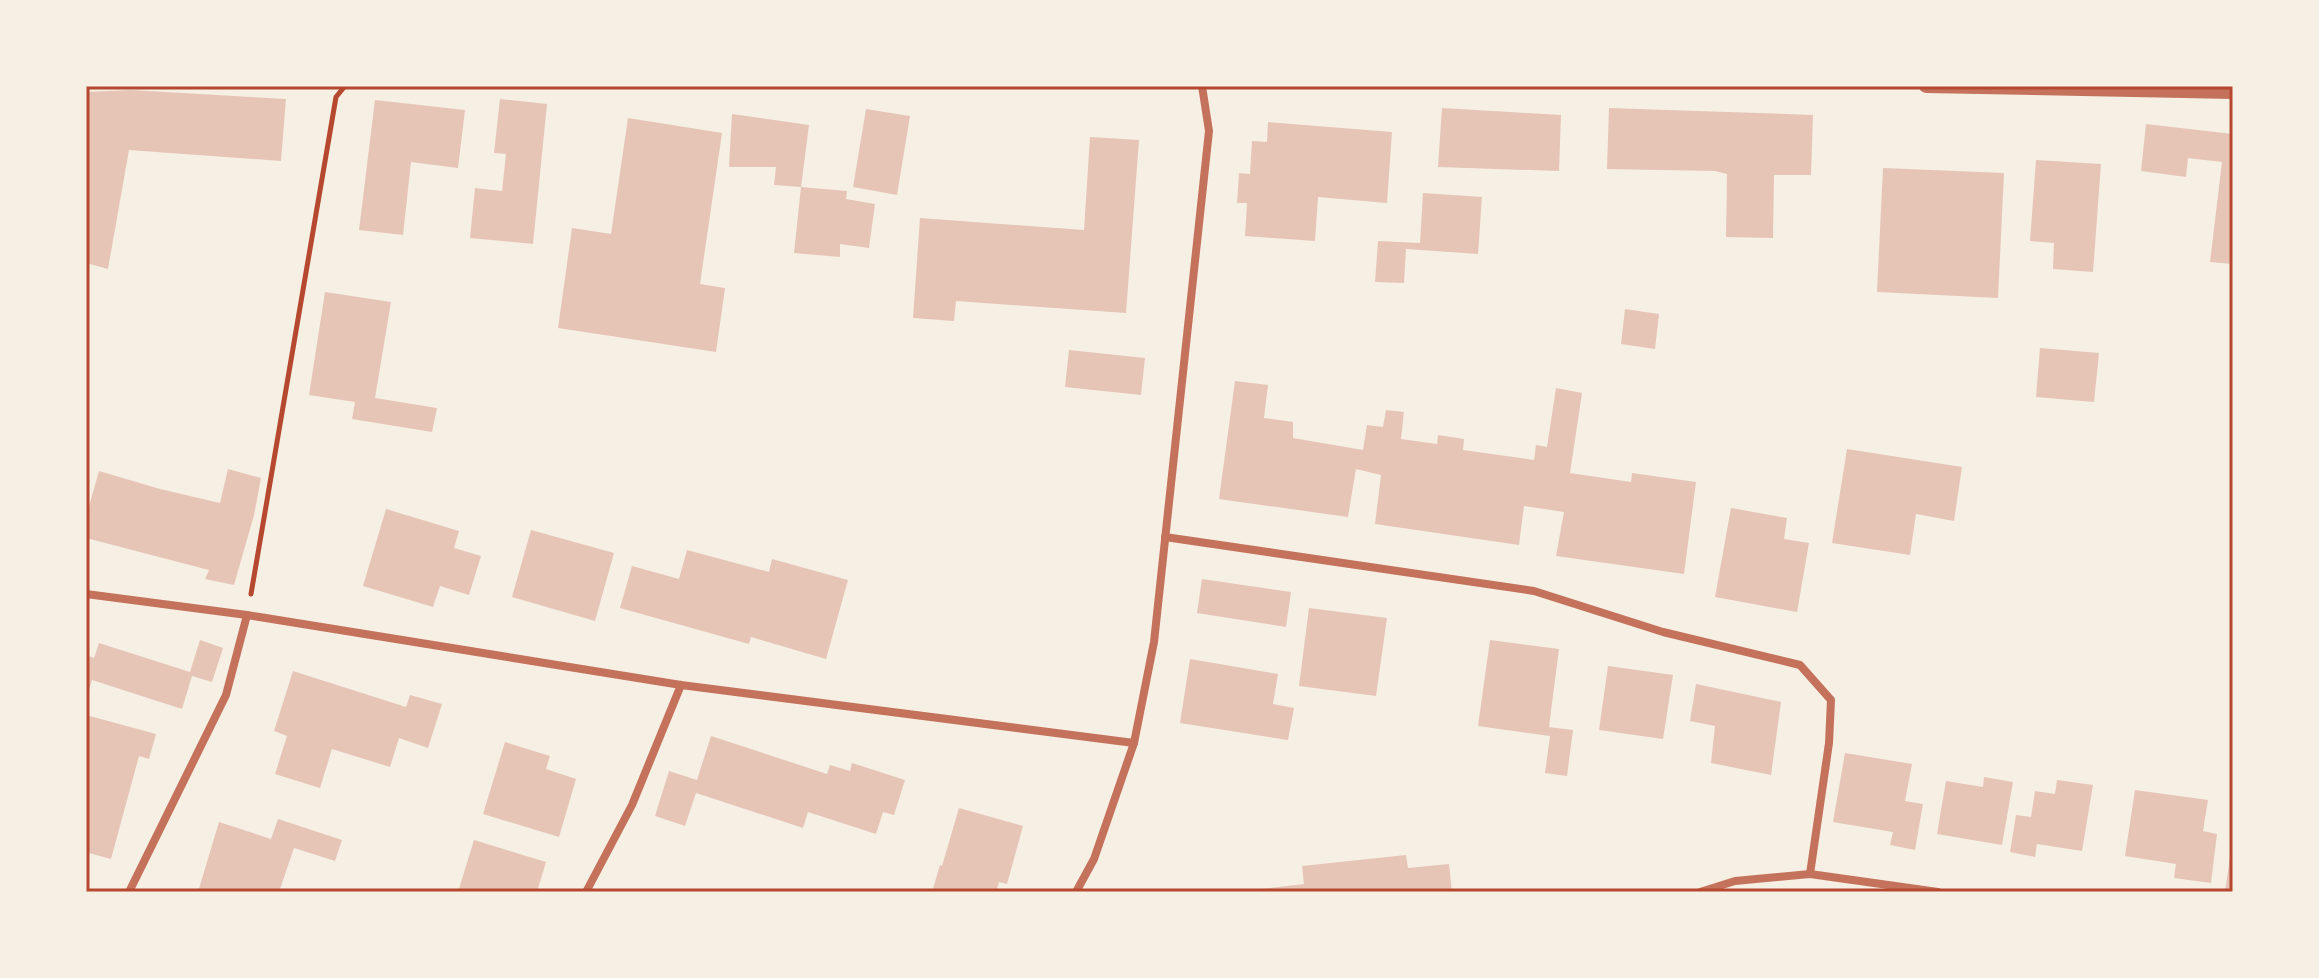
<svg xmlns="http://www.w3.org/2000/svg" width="2319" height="978" font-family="Helvetica,sans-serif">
<rect width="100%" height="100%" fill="#f6efe4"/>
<g fill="#e6c5b7">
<path d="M131,90L286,99L281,161L129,150L108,269L86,263V92Z"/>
<path d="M500,99L547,104L533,244L470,238L475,188L502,191L506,154L494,153Z"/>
<path d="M375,100L465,110L458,168L411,162L403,235L359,230Z"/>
<path d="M1442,108L1561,115L1559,171L1438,167Z"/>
<path d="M1609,108L1813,115L1811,175H1774L1773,238L1726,237L1727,174L1715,171L1607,169Z"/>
<path d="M866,109L910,116L897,195L853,187Z"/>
<path d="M732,114L809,125L801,187L774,185L776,167H729Z"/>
<path d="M628,118L722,133L700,284L725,288L716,352L558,328L572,228L611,234Z"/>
<path d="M1268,122L1392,132L1387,203L1318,197L1315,241L1245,236L1247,203H1237L1239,173L1250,174L1252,141L1267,142Z"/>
<path d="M2146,124L2233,134V264L2210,262L2222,162L2188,158L2186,177L2141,171Z"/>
<path d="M1090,137L1139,140L1126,313L956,301L954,321L913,318L920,218L1084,230Z"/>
<path d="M2036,160L2101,164L2093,272L2053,269L2054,243L2030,241Z"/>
<path d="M1883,168L2004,173L1998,298L1877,292Z"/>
<path d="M801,187L847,191L846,199L875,204L869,248L840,244V257L794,253Z"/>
<path d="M1423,193L1482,197L1478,254L1406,249L1404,283L1375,282L1378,241L1420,243Z"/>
<path d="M325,292L391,302L375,398L437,408L432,432L352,419L355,402L309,395Z"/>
<path d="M1625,309L1659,314L1655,349L1621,344Z"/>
<path d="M2040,348L2099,353L2094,402L2036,397Z"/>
<path d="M1069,350L1145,358L1141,395L1065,387Z"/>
<path d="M1235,381L1268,385L1264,418L1293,422V438L1363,450L1367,425L1383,427L1386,410L1404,412L1401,439L1437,444L1438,435L1464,439L1463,450L1534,460L1536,445L1547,447L1556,388L1582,393L1570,473L1631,482L1632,473L1696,482L1684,574L1556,556L1564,512L1524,506L1519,545L1375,524L1381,475L1356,469L1348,517L1219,499Z"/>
<path d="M1847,449L1962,467L1954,521L1916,514L1910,555L1832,543Z"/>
<path d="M228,469L261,478L254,515L234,585L205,579L209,570L86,538V517L99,471L160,489L220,503Z"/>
<path d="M1731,508L1787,518L1784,539L1809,543L1797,612L1715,597Z"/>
<path d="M386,509L459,531L454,548L481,556L469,595L440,586L433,607L363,586Z"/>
<path d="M531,530L614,553L595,621L512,597Z"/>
<path d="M687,550L769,572L772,559L848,580L826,659L751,637L749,644L620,608L632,566L679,579Z"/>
<path d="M1202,579L1291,592L1286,627L1197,613Z"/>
<path d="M1309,608L1387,618L1376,696L1299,686Z"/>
<path d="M200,640L223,648L212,682L192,676L182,709L92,680L89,690L86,689V655L94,658L99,643L190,672Z"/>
<path d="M1490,640L1559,649L1549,727L1573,730L1567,776L1545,773L1550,736L1478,726Z"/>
<path d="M1190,659L1278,674L1273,704L1294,708L1288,740L1180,723Z"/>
<path d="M1608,666L1673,675L1663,739L1599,730Z"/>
<path d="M293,671L406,707L410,695L442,704L428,748L399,738L390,767L332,749L320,788L275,774L287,736L274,731Z"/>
<path d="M1696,684L1781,702L1771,775L1711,763L1715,726L1690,721Z"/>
<path d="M86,715L156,734L149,759L139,756L111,859L89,853L86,861Z"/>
<path d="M711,736L827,774L830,765L850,771L852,763L905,780L894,815L883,812L876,834L808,812L803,828L696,793L685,826L655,816L669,771L697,780Z"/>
<path d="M505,742L550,756L546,769L576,779L559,837L483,814Z"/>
<path d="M1845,753L1912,764L1905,801L1923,804L1915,850L1890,845L1893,832L1833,822Z"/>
<path d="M1984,777L2013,782L2002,845L1937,834L1946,781L1983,787Z"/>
<path d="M2057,780L2093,785L2082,851L2037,844L2035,857L2010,852L2016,815L2031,817L2035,791L2055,794Z"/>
<path d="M2135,790L2208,800L2203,831L2217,834L2211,883L2174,878L2176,864L2125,856Z"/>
<path d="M959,808L1023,826L1007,884L999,882L996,892H932L940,865L942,866Z"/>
<path d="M278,819L342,840L335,861L294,848L279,892H198L219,822L271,839Z"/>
<path d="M474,840L546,862L537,892H458Z"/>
<path d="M2231,850H2233V892H2225Z"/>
<path d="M1406,855L1408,868L1449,864L1452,892H1253L1252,890L1304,884L1302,866Z"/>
</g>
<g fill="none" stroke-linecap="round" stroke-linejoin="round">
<path stroke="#b5482f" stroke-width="5" d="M251,594L336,97L345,86"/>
<g stroke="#c5725c" stroke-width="8">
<path d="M1165,537L1534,591L1663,632L1800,665L1831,700L1829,743L1810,874"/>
<path d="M86,594L247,615L681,685L1134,743"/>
<path d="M129,892L226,695L247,615"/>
<path d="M586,892L632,805L681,685"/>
<path d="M1076,892L1094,859L1134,743L1154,642L1209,131L1202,86"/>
<path d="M1700,892L1735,881L1810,874L1938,892"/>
</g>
<path stroke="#c5725c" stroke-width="14" d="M1926,86L2233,92"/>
</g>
<rect width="2319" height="978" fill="none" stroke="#f6efe4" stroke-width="176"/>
<rect x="88" y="88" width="2143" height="802" fill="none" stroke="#b5482f" stroke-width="3"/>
</svg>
